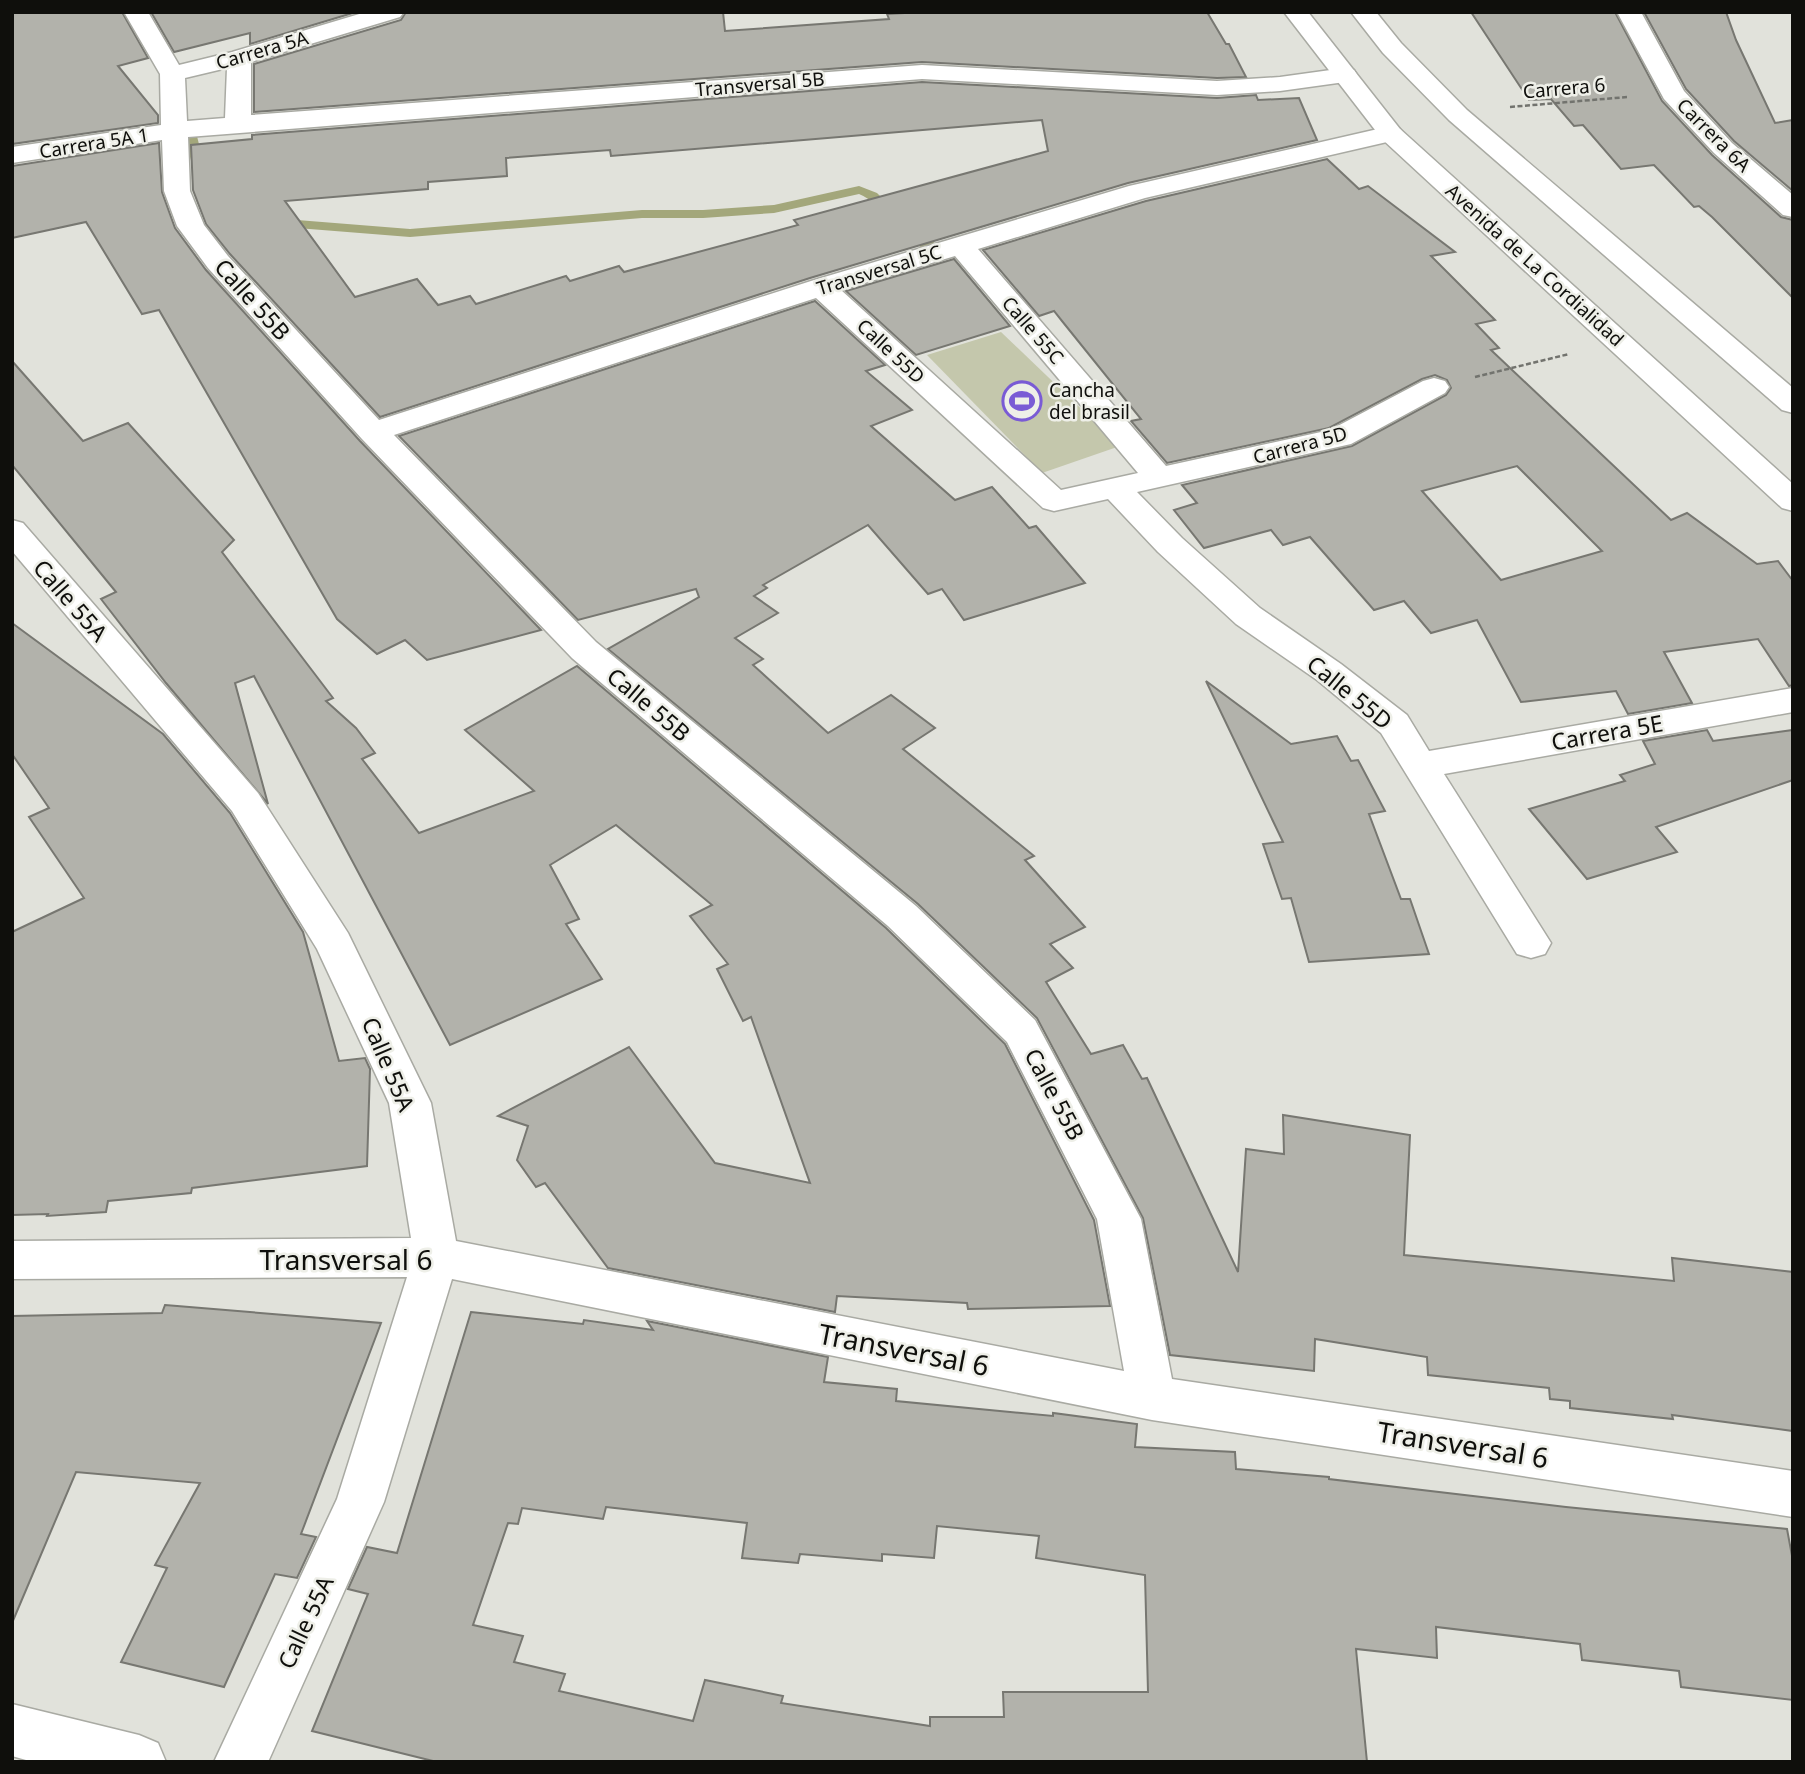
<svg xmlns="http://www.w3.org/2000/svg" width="1805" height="1774" font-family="'Noto Sans',sans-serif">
<rect width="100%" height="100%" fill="#e1e2db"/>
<path fill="#c4c7ac" d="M1001,332L1120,446L1042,473L927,355Z"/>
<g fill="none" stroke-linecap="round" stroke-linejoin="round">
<g fill="#a3a77b" fill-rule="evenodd">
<path d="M189,125L195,128L205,169L203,172L193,169L183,128Z"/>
<path d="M859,186L877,193L906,222L943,249V255C918,259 882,202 859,194L774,213L703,218H642L410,237L297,228L280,230L274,226L280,222L297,220L410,229L642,210H703L774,205Z"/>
</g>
</g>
<g fill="#b2b2ab" stroke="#777771" stroke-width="2" fill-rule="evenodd">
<path d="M12,12H122L148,58L118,66L158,115V123L12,144Z"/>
<path d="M151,12H356L250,44V33L174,52Z"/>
<path d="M406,12H723L725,31L889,19L887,14L922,12H1207L1226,44H1229L1246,77L1217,78L922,62L254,112V64L401,20Z"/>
<path d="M1471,12H1615L1662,101L1712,155L1781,217L1793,220V298L1712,217L1699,206L1694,207L1654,165L1621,169L1583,125L1574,126L1551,99L1529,100Z"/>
<path d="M1644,12H1726L1736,40L1775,123L1793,120V191L1734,141L1686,89Z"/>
<path d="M922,82L1217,98L1256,95L1258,100L1299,98L1317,140L1128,183L810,278L380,417L230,254L206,224L193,190L191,145L252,139V135ZM1042,120L1048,151L794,220L798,225L624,272L619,266L570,281L566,276L476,304L470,296L438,305L417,279L355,297L285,201L428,189V182L507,176L506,158L610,150L611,156Z"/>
<path d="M159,143L162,192L175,228L206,270L360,441L541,630L427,660L405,640L377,654L337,619L159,310L142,314L86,222L12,238V166Z"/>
<path d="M1327,159L1359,189L1368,186L1455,252L1431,256L1495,320L1476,324L1499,348L1491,350L1671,520L1687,513L1757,564L1778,561L1793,581V685L1789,686L1758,639L1664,652L1692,703L1628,714L1616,691L1521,702L1477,620L1431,633L1404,601L1374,610L1310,537L1283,545L1271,530L1204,548L1174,510L1197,503L1182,485L1352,446L1446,395L1451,388L1447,380L1435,375L1422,379L1329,428L1167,463L1131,421L1141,419L1062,321L1054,311L1039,316L983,250L1146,201ZM1517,466L1602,551L1501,580L1422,491Z"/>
<path d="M954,259L1010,326L916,355L846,291Z"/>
<path d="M815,301L885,365L866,371L912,410L871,426L955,500L992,487L1029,528L1036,526L1085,583L964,620L942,589L928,594L868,525L763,585L767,588L754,596L778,613L735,638L763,659L753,665L828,733L891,695L935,728L903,749L1034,856L1025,860L1085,927L1050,944L1073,968L1046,982L1091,1054L1123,1045L1142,1079L1147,1078L1238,1272L1246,1149L1284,1154L1283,1115L1410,1135L1404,1255L1674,1281L1672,1258L1793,1272V1431L1672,1415L1673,1419L1570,1408V1401L1550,1399L1549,1388L1428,1375L1427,1357L1315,1339L1314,1371L1170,1355L1143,1218L1037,1018L918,904L608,649L699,597L696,589L578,620L399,436Z"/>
<path d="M12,361L83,441L128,423L234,540L222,552L333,698L326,701L356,728L375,753L362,759L419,833L534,791L465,730L577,666L886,928L1005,1044L1094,1220L1110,1306L968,1309L967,1303L837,1296L835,1312L608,1268L545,1183L536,1187L517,1160L528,1126L498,1116L629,1047L715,1163L810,1183L751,1017L743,1021L717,969L728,964L690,916L712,905L616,825L550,865L579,919L566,924L602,979L450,1045L254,676L235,683L268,804L166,683L101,599L116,592L12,465Z"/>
<path d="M12,623L163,734L230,813L303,932L339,1061L365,1058L370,1069L367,1166L192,1188L191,1193L108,1201L106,1212L47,1216L48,1214L12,1215V932L84,898L29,817L49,808L12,754Z"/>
<path d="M1206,681L1291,744L1337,736L1351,761L1358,760L1385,811L1369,814L1401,899H1410L1429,954L1309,962L1291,898L1282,899L1263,844L1283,842Z"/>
<path d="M1707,730L1713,741L1793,730V780L1656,827L1677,852L1587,879L1529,809L1625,781L1620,775L1655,764L1643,741Z"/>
<path d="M165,1305L381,1323L301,1534L316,1537L297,1578L275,1574L224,1687L121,1662L167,1568L155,1565L200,1483L76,1472L12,1623V1316L162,1313Z"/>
<path d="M471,1312L583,1324L584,1320L653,1330L647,1321L828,1357L824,1382L897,1389L896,1401L1053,1416V1413L1137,1424L1135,1447L1235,1452L1236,1469L1329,1477V1479L1566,1507L1787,1529L1793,1561V1700L1681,1687L1679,1671L1582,1660L1580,1644L1436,1627L1437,1658L1356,1649L1367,1762H437L312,1731L368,1594L348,1589L367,1547L397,1553ZM606,1507L747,1523L742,1558L798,1563L800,1554L882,1561V1554L934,1558L937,1526L1039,1536L1036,1558L1145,1575L1148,1692H1003L1004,1717H930V1726L781,1703L783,1696L705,1680L693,1721L559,1691L565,1674L514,1662L523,1636L473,1625L508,1523L518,1524L522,1508L603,1519Z"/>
</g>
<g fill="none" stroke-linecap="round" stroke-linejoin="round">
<g stroke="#a9aaa3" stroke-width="3">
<g id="street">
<path d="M124,12H148L179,65L232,52L366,12H404L400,17L251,62V115L922,65L1217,81L1280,77L1345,68L1354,70L1357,75L1354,80L1345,82L1280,91L1217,95L922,79L188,137L190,191L204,225L228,256L379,420L811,281L1129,186L1391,126L1400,129L1404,134L1400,139L1145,198L978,249L1166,466L1330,430L1423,381L1434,378L1445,381L1449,387L1445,393L1351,444L1137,492L1182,538L1260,608L1341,664L1407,715L1429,751L1793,688V712L1444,774L1551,943L1545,954L1531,958L1517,954L1381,733L1317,680L1236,624L1158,552L1108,499L1054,511L1043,508L816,298L394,435L596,642L916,906L1035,1020L1141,1219L1172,1379L1793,1471V1517L1152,1420L452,1279L384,1502L268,1762H214L337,1499L407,1277L12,1279V1241L411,1238L389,1103L317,949L232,811L12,551V520L23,523L258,793L348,933L431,1103L456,1241L1124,1371L1097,1219L1007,1042L888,926L572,658L362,439L208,268L177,226L164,191L162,140L12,163V147L161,125L160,74ZM227,68L225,118L187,121L185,78ZM955,256L1138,473L1061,490L841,290Z"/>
<path d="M1617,12H1641L1684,91L1732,143L1793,195V217L1783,215L1714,153L1664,99Z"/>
<path d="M12,1704L139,1735L158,1743L166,1762H33L12,1756Z"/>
</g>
</g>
<g stroke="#a9aaa3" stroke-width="3">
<g id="secondary">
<path d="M1284,12H1308L1400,129L1793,484V511L1782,508L1382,139Z"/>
<path d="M1351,12H1376L1401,43L1467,110L1793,388V413L1782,410L1449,120L1383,53Z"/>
</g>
</g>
<g stroke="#72736e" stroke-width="2.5" stroke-dasharray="5 2.5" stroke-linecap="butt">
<path d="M1510,107L1627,97"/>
<path d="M1475,377L1569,354"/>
</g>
<use href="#street" fill="#fff" fill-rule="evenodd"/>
<use href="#secondary" fill="#fff" fill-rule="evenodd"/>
</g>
<defs>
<g id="stadium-ring" transform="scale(2.0125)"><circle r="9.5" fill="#eeefe8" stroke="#7a5bd5" stroke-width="1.5"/><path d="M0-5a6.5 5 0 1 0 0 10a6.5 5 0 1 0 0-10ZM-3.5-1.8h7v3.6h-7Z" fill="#7a5bd5"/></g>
</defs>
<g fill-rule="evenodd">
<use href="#stadium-ring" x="1022" y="401"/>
</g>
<g text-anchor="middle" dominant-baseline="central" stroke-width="5" stroke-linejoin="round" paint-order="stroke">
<g font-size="19" fill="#0f0f0c" stroke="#eeefe8">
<text transform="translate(262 50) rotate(-16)">Carrera 5A</text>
<text transform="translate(760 84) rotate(-5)">Transversal 5B</text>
<text transform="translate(1564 88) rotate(-5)">Carrera 6</text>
<text transform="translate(1714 135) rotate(45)">Carrera 6A</text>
<text transform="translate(94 143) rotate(-9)">Carrera 5A 1</text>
<text transform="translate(1535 265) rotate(42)">Avenida de La Cordialidad</text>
<text transform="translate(879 270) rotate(-17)">Transversal 5C</text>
<text transform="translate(1033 330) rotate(49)">Calle 55C</text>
<text transform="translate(891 351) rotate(43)">Calle 55D</text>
<text transform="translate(1300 445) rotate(-15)">Carrera 5D</text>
</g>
<g font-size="19" fill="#0f0f0c" stroke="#eeefe8" text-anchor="start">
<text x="1049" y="390">Cancha<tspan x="1049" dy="22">del brasil</tspan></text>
</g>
<g font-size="23" fill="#0f0f0c" stroke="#eeefe8">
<text transform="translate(253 299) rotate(48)">Calle 55B</text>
<text transform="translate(71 600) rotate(49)">Calle 55A</text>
<text transform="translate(1350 692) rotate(39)">Calle 55D</text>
<text transform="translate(649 704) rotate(40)">Calle 55B</text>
<text transform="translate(1607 732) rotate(-10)">Carrera 5E</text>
<text transform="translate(389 1064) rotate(67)">Calle 55A</text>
<text transform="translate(1055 1094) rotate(62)">Calle 55B</text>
<text transform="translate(305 1622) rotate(-65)">Calle 55A</text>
</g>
<g font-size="28" fill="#0f0f0c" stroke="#eeefe8">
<text x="346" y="1259">Transversal 6</text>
<text transform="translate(904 1349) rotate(11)">Transversal 6</text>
<text transform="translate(1463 1444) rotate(9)">Transversal 6</text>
</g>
</g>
<rect width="1805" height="1774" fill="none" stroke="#0f0f0c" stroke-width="28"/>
</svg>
